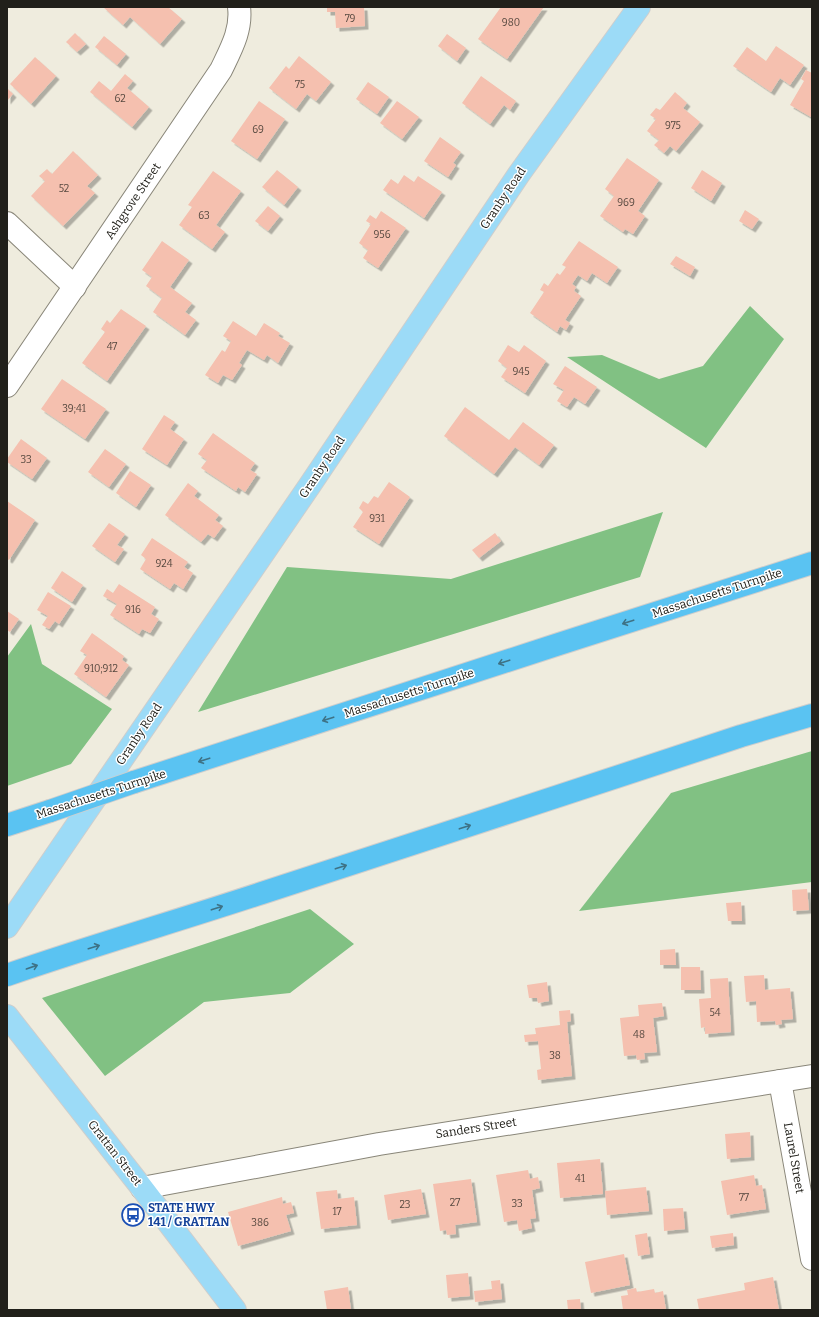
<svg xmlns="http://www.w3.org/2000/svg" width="819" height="1317" font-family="Bitter,serif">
<defs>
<filter id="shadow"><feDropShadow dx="3.5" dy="3.5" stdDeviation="0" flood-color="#0004"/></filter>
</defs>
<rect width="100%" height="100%" fill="#efecde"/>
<g fill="#81c183">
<path d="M750,306L784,339L706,448L567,357L602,355L659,379L703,366Z"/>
<path d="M663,512L640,577L198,712L287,567L451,579Z"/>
<path d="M31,624L42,664L112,709L71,764L7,786V657Z"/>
<path d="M812,751V882L579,911L671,793Z"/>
<path d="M310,909L354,944L290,993L204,1002L105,1076L42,998Z"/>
</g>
<g fill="#f5c0af" filter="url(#shadow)">
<path d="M103,7H168L182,19L160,44L130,17L123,25Z"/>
<path d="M327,7H364L365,26L336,28L335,12H327Z"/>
<path d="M501,7H544L507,59L478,39Z"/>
<path d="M75,33L86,44L77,52L66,42Z"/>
<path d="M447,34L466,48L457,61L438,46Z"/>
<path d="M104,36L126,54L117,65L95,47Z"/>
<path d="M776,46L804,65L790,85L780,78L771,92L733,66L747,47L766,61Z"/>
<path d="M299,56L331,82L316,101L307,94L296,109L269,88L286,66L289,69Z"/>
<path d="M35,57L56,76L31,104L10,84Z"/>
<path d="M806,70L812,73L811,117L790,105L804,81L801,79Z"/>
<path d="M125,74L133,81L127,88L149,107L132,127L90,92L99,81L111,91Z"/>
<path d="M481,76L516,101L510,110L504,105L490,124L462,103Z"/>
<path d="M368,82L389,97L377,114L356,99Z"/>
<path d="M7,88L13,94L7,101Z"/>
<path d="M675,92L687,103L683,108L700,122L676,151L670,146L664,153L654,145L659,140L647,131L656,119L650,115L656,108L660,110Z"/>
<path d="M259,101L285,119L257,159L231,141Z"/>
<path d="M397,101L419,117L402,139L380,123Z"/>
<path d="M440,137L461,152L453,163L456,165L448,177L424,161Z"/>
<path d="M73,151L98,175L87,186L95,193L63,226L31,196L45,181L39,176L47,169L52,174Z"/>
<path d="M627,158L659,180L638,211L645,216L633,234L625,229L623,232L600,216L614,196L605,189Z"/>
<path d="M277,170L298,187L284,205L262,187Z"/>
<path d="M702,170L722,183L711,201L691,188Z"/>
<path d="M213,171L241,191L216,225L225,232L212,249L179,225L192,207L188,205Z"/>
<path d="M404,175L414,182L418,176L442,192L424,218L383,190L391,179L398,184Z"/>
<path d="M268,206L280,216L268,231L255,221Z"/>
<path d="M745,210L759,219L752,229L739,221Z"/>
<path d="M381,211L406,228L378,268L363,258L368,250L359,243L371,224L366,221L370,215L376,219Z"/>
<path d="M162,241L189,260L170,287L192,303L185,312L196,320L185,335L153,312L162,298L146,286L152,277L142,270Z"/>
<path d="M579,241L618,267L607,283L592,273L587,281L578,275L572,284L576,287L574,291L581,296L565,320L570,323L566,330L560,326L557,332L530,313L544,292L540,290L544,283L548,286L557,273L560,275L566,267L562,265Z"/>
<path d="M676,256L695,267L690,276L670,264Z"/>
<path d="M121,309L146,326L107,381L82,363L105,332L101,329L107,320L110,323Z"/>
<path d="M233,321L256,336L264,323L280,333L278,336L290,343L278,363L267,355L264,360L247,350L239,363L242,365L232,380L223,375L218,383L205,375L222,350L225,352L231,341L223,336Z"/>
<path d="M508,345L519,352L524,345L546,361L525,393L501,377L507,368L498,361Z"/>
<path d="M565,366L597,387L585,404L574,397L567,407L557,401L564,390L553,384Z"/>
<path d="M62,379L106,409L85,439L41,409Z"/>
<path d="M465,407L509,440L523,422L554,445L539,465L515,447L494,474L444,436Z"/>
<path d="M164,415L175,422L170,429L184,439L167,465L142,449Z"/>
<path d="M213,433L255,463L250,470L257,474L245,492L238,487L236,491L201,468L207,460L198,454Z"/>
<path d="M21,439L47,458L32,479L7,462V459Z"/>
<path d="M105,449L126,464L109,487L88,472Z"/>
<path d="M130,471L151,485L136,507L116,493Z"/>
<path d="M389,482L410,497L379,544L353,527L363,512L359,508L363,501L368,504L374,496L378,498Z"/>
<path d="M188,483L198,491L194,496L219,515L215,520L223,526L214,538L208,534L201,542L165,515Z"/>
<path d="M7,501L35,520L9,560L7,559Z"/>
<path d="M109,523L125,534L117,545L124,549L115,562L92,546Z"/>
<path d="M495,533L501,541L479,558L472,550Z"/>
<path d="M152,538L188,562L184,567L193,573L183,589L174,583L170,589L140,569L146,559L141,555Z"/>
<path d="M62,571L83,585L72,602L51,588Z"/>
<path d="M119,584L155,607L151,614L159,619L150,633L142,629L139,634L110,615L117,604L103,596L107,589L113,593Z"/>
<path d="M48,592L71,606L59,624L55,621L49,629L42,625L48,616L37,610Z"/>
<path d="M7,611L19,619L10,632L7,630Z"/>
<path d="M92,633L124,656L122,660L129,665L106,697L74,674L87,655L80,651Z"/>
<path d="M807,889L809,910L793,911L792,890Z"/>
<path d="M741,902L742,921H728L726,903Z"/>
<path d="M675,949L676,965H660V950Z"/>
<path d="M681,967H700L701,990H681Z"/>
<path d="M764,975L765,990L790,988L793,1019L781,1020L782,1024L776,1025L775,1021L757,1022L756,1001L746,1002L744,976Z"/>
<path d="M728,978L731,1032L705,1034V1027L701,1028L699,999L711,998L710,979Z"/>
<path d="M547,982L549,1001L538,1003L537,998H529L527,985Z"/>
<path d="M662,1003L664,1016L653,1018L657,1052L644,1053L645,1059L637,1060L636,1055L624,1056L620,1018L639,1016L638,1005Z"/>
<path d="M570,1010L571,1021L567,1022L572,1076L538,1080L537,1070L541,1069L538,1041L525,1042L524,1035L536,1034L535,1028L560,1025L559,1011Z"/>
<path d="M750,1132L751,1157L727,1159L725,1134Z"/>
<path d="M600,1159L603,1194L560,1198L557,1163Z"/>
<path d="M528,1170L530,1179L538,1177L540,1188L532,1190L536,1218L530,1219L532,1228L519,1231L517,1220L504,1222L496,1175Z"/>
<path d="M754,1175L756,1186L762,1185L766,1209L727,1215L721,1181Z"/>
<path d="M471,1179L477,1222L455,1225L456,1234L447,1235L446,1230L440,1231L433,1184Z"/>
<path d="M646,1187L649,1211L607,1215L605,1191Z"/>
<path d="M421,1189L426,1214L388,1220L384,1195Z"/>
<path d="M337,1190L338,1199L354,1197L357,1225L321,1229L316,1192Z"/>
<path d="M282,1197L283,1204L291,1202L294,1213L286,1215L291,1231L238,1246L228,1212Z"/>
<path d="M683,1208L685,1229L664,1231L663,1209Z"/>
<path d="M647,1233L650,1254L638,1256L635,1235Z"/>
<path d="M733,1233L734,1245L712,1248L710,1236Z"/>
<path d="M624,1254L630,1285L591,1293L585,1262Z"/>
<path d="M468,1273L470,1296L448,1298L446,1275Z"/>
<path d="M773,1277L779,1310H699L697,1299L745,1290L744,1283Z"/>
<path d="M500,1280L502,1299L475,1302L474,1291L492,1289L491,1281Z"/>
<path d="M348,1287L351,1310H327L324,1291Z"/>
<path d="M636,1288L637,1292L654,1289L655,1293L663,1291L666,1310H623L621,1296L628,1295L627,1290Z"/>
<path d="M580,1299L581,1310H568L567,1300Z"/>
</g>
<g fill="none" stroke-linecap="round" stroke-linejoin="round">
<g stroke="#898679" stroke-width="24">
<g id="minor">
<path d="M7,223L75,287"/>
<path d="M7,386L221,70C231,49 242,30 239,7"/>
<path d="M780,1081L812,1259"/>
<path d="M142,1188L379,1144L812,1076"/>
</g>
</g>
<g stroke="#cececd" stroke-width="24">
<g id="major">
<path d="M7,927L310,485L519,174L639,7"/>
<path d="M7,1016L142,1188L235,1310"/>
</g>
</g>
<g stroke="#cececd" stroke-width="24">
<g id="highway">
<path d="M134,782L559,644L812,563"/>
<path d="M7,825L50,811"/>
<path d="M7,975C91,946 177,921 262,893C422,841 581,789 741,736L812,715"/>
</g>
</g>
<use href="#minor" stroke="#fff" stroke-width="22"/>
<use href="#major" stroke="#9cdbf7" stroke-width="22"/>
<use href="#highway" stroke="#5ac3f2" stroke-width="22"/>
<g stroke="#cececd" stroke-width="24" stroke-linecap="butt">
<path id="highway-bridge" d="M50,811L134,782"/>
</g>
<use href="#highway-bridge" stroke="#5ac3f2" stroke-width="22"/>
</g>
<defs><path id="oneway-shaft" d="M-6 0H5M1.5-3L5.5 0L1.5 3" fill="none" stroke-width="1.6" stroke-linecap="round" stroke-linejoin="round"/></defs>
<g stroke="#3e7286">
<use href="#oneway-shaft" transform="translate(628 622) rotate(162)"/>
<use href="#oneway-shaft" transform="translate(504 662) rotate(162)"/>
<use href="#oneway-shaft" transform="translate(328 719) rotate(162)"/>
<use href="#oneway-shaft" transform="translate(204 760) rotate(162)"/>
<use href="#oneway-shaft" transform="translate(465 827) rotate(-18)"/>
<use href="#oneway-shaft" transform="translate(341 867) rotate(-18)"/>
<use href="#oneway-shaft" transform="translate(217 908) rotate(-18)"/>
<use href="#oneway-shaft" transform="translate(94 947) rotate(-17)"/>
<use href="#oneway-shaft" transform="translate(32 967) rotate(-19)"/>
</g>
<defs>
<g id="bus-ring" transform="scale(1.15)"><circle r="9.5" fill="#fff" stroke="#1a4fb4" stroke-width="1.5"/><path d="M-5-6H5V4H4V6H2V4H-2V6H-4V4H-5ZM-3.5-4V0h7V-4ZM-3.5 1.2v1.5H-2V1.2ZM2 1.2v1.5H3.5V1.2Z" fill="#1a4fb4"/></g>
</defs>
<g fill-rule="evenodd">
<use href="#bus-ring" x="133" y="1215"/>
</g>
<g text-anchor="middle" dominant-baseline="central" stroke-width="3" stroke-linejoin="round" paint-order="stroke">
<g font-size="10" fill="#56483f">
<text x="350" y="19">79</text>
<text x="511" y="23">980</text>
<text x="300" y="85">75</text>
<text x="120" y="99">62</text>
<text x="673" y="126">975</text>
<text x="258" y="130">69</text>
<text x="64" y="189">52</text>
<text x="626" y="203">969</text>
<text x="204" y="216">63</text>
<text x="382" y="235">956</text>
<text x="112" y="347">47</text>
<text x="521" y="372">945</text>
<text x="74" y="409">39;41</text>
<text x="26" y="460">33</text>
<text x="377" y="519">931</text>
<text x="164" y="564">924</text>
<text x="133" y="610">916</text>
<text x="101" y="669">910;912</text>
<text x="715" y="1013">54</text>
<text x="639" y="1035">48</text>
<text x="555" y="1056">38</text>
<text x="580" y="1179">41</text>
<text x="744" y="1198">77</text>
<text x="455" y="1203">27</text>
<text x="517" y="1204">33</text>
<text x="405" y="1205">23</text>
<text x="337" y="1212">17</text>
<text x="260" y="1223">386</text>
</g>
<g font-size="12" fill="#21201a" stroke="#fff">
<text transform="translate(503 198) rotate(-56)">Granby Road</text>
<text transform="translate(133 201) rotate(-56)">Ashgrove Street</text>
<text transform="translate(322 467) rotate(-56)">Granby Road</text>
<text transform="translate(717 593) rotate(-18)">Massachusetts Turnpike</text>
<text transform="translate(409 693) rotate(-18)">Massachusetts Turnpike</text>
<text transform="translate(139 734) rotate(-56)">Granby Road</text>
<text transform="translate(101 794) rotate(-18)">Massachusetts Turnpike</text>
<text transform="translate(476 1128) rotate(-9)">Sanders Street</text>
<text transform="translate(115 1153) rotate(52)">Grattan Street</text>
<text transform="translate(794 1158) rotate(80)">Laurel Street</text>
</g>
<g font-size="12" font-weight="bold" fill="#164399" stroke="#fff" text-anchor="start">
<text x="148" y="1208">STATE HWY<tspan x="148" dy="14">141 / GRATTAN</tspan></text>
</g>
</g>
<rect width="819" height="1317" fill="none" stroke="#21201a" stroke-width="16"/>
</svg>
